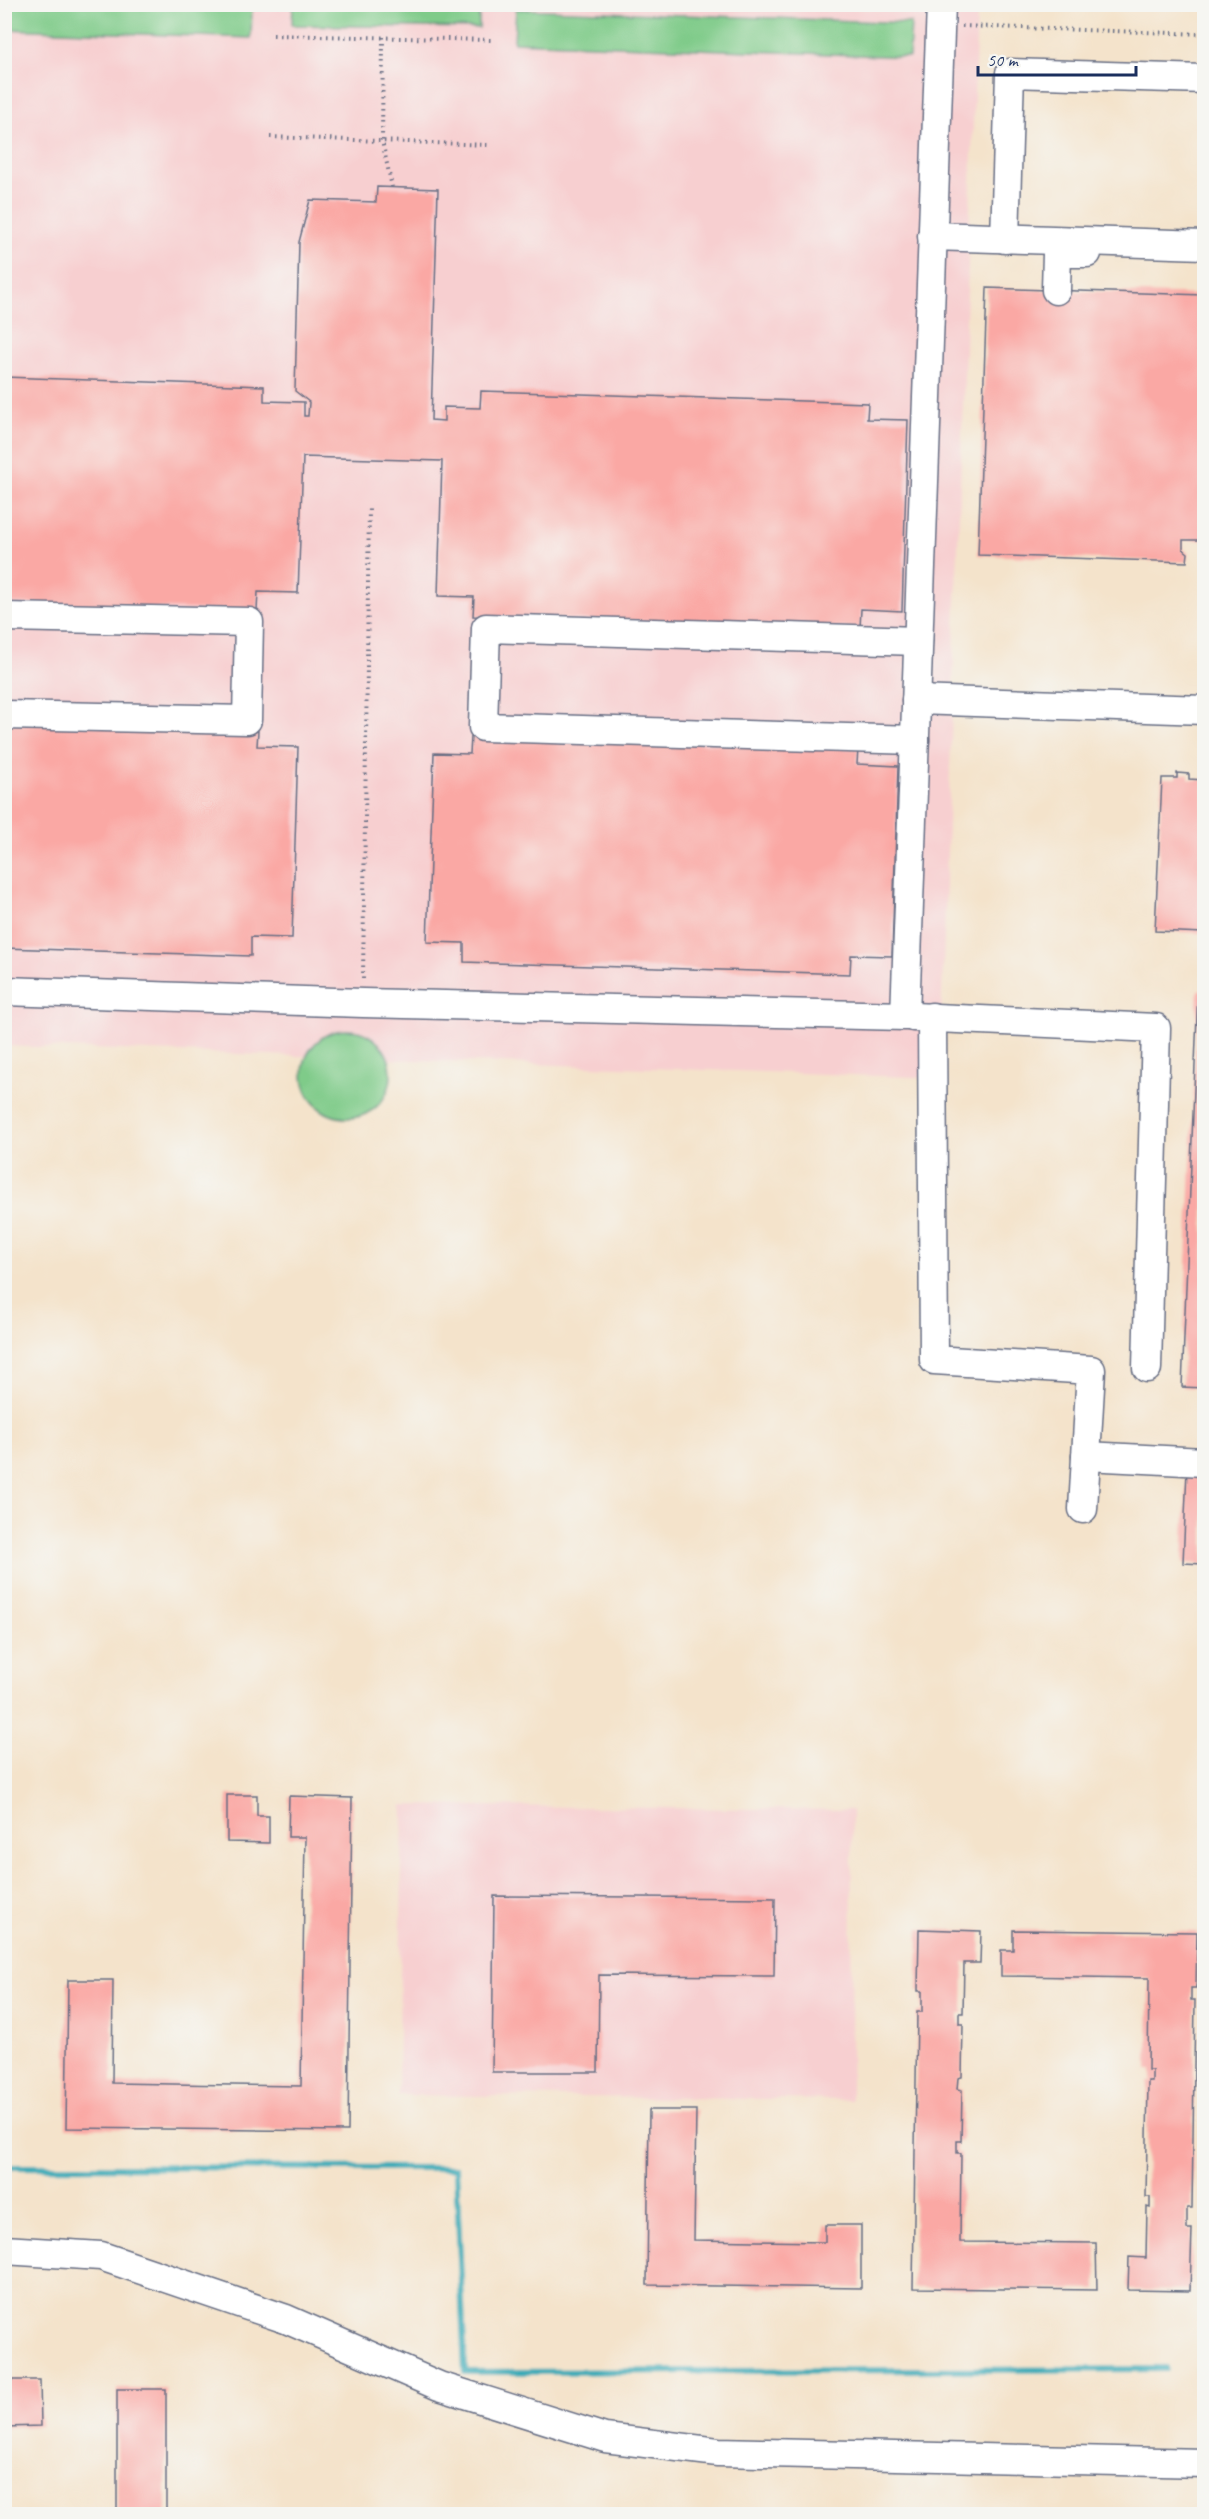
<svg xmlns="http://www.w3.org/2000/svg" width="1209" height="2519" font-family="Caveat,sans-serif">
<rect width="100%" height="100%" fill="#f6f6f2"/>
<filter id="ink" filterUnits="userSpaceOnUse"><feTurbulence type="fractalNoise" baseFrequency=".0167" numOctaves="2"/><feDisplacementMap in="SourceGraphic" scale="12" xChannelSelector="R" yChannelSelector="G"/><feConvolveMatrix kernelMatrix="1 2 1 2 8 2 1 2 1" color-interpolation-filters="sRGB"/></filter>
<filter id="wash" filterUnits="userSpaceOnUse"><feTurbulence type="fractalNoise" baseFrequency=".008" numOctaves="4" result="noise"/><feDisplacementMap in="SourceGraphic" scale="24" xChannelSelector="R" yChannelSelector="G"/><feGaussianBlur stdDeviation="1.35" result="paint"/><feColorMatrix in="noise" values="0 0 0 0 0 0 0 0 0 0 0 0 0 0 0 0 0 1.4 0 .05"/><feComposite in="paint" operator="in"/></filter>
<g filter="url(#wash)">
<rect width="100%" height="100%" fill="#f4e3cb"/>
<g fill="#f7cfd0">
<path d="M748,4L977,13L939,1078L5,1046V5Z"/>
<path d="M403,1805L852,1810L851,2100L398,2095Z"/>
</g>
<g fill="#7fcb89" stroke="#4d7d74" stroke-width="1.5">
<path d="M5,4L252,5L251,38L5,29Z"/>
<path d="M293,5L479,7V28L292,25Z"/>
<path d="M516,9L911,23L909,57L514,42Z"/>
<circle cx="347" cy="1074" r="44"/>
</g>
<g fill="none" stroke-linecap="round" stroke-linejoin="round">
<g stroke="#3aaab7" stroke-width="6">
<path d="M4,2167L456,2168L465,2372L1166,2369"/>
<path d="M1198,2369H1204"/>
</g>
</g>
<g id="blocks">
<g fill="#faa8a4">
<path d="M377,187L438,189L431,420L444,421V407L480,408L481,391L868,403L867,419L908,420L902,611L861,609L860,628L473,616L474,597L438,596L442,461L303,457L298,593L258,592L257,611L4,603V377L264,386V401L304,402V416H308L309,402L295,391L299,242L310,200L376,202Z"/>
<path d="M987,288L1204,295V540H1183V549L1188,553L1187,562L978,555Z"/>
<path d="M4,723L258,731L257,746L298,747L292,938L251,937V956L4,948Z"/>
<path d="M471,737L858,749L857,764L898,766L892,956L851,955L850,974L464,962V943L427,942L434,753L470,754Z"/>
<path d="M1177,773L1189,774V779L1204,780V933L1155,931L1162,778H1177Z"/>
<path d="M1198,990H1204V1388L1182,1387Z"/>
<path d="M1187,1470L1204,1471V1564L1183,1563Z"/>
<path d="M227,1795H257V1816H269V1843L227,1842Z"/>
<path d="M289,1796L352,1798L348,2131L66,2128L68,1980H113L112,2083L301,2086L305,1837H288Z"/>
<path d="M494,1896L775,1898L774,1976L599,1975L598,2072H492Z"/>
<path d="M919,1929L981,1931L980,1963H964L963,2013H959V2024H963L962,2077L958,2078L957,2089L962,2090L961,2141H957V2153H961L960,2242L1096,2243L1097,2290L913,2288L917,2012H922V1991H918Z"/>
<path d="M1013,1930L1197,1932L1196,1988H1191V2000H1195L1192,2208H1187V2229H1192L1190,2291L1128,2290L1129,2257L1146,2258L1147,2207L1150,2208V2197H1146L1148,2081H1152V2070H1148L1149,1978L1001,1976V1950H1013Z"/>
<path d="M649,2110H696L694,2240L825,2242V2225H861V2288L647,2285Z"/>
<path d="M4,2380H40L41,2426L4,2427Z"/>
<rect x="117" y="2389" width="49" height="125"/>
</g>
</g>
</g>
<g filter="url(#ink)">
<use href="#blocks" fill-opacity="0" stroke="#676e84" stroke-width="1.5"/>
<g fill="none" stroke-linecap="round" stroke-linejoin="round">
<g stroke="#676e84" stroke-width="31">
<g id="minor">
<path d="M932,236L1204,245"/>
<path d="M1005,239L1010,73L1204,79"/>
<path d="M1056,290L1057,253H1087"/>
<path d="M4,617L249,622L247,720L4,715"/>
<path d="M916,700L1204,710"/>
<path d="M915,740L483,727L486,628L918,641"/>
<path d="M4,991L363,1003L905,1016L941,4"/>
<path d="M913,1017L1156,1028L1147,1368"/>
<path d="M932,1017L934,1360L1091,1370L1083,1509"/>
<path d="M1086,1456L1204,1462"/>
<path d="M4,2250L101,2256L286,2319L439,2386L605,2438L718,2452L1204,2463"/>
</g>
</g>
<g stroke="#676e84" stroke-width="4" stroke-dasharray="1.5 4.5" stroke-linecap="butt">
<path d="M962,26L1204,34"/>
<path d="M273,35L492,40"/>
<path d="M383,37L382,141L392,187"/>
<path d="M270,137L489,145"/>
<path d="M363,979L369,506"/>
</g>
<use href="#minor" stroke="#fff" stroke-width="28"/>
</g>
</g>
<rect width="1209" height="2519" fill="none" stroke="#f6f6f2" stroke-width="24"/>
<path d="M978 66v9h158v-9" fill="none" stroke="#1b2f5e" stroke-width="3"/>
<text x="987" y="66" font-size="18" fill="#1b2f5e" stroke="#f6f6f2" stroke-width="4.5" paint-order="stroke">50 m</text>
</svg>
